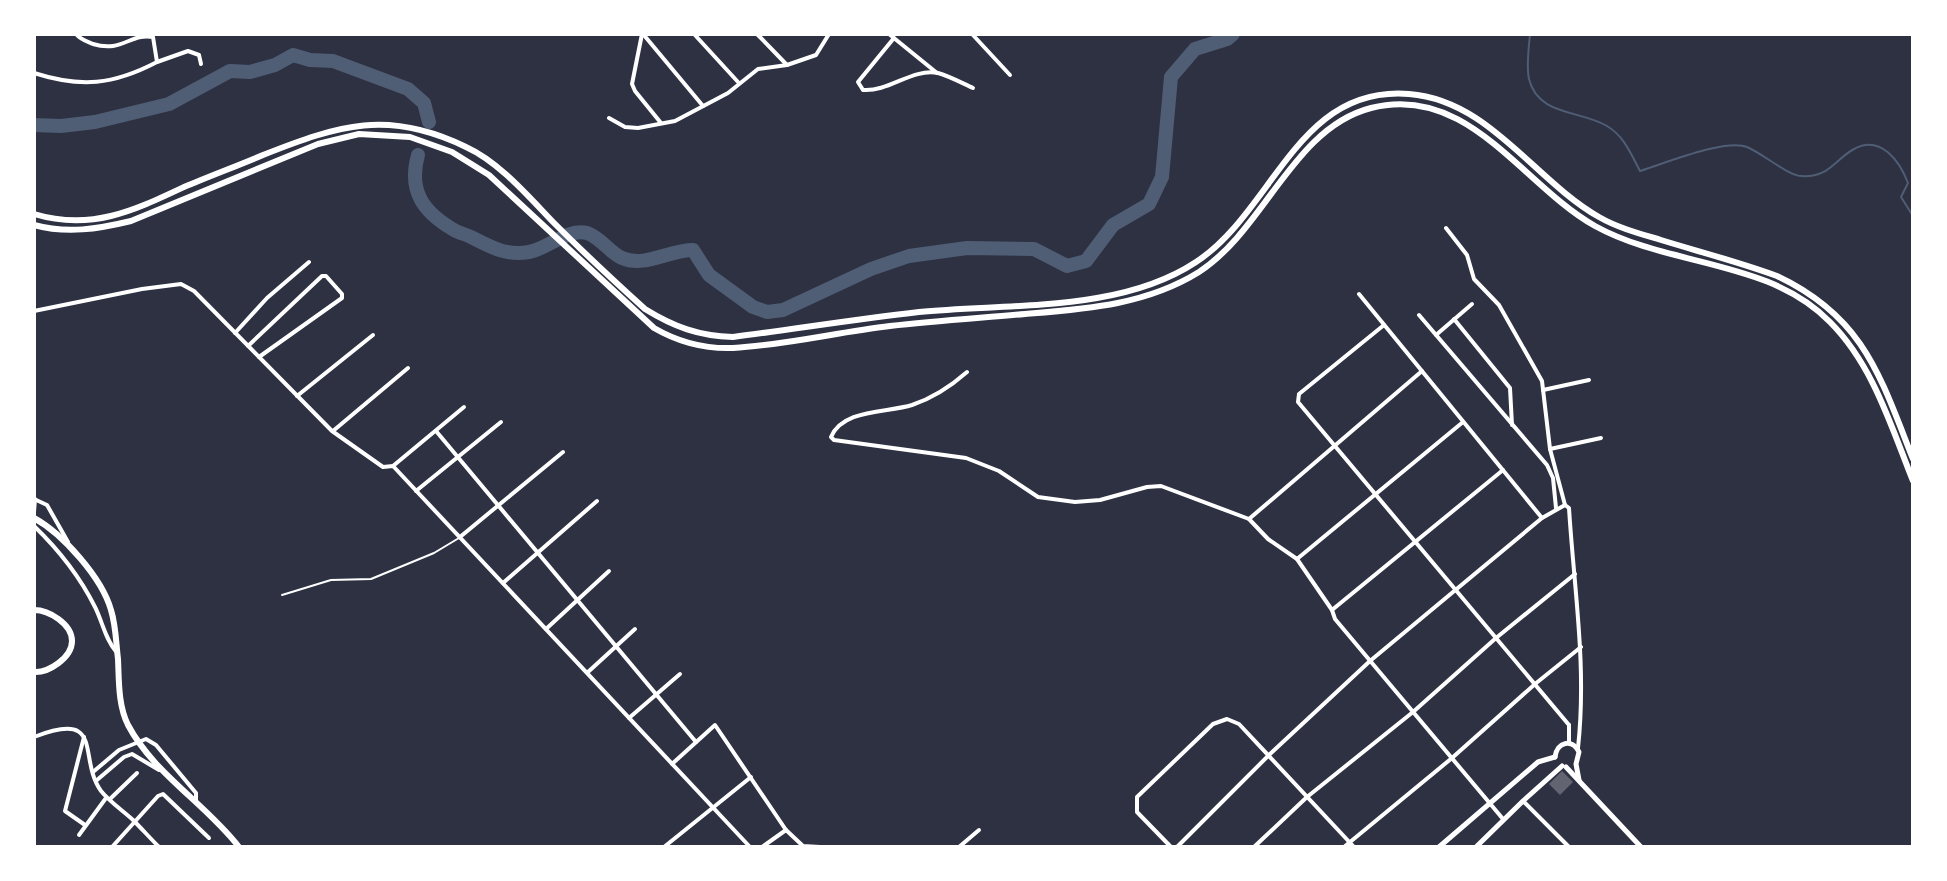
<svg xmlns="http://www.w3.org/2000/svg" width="1947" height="881" font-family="'Alegreya Sans',sans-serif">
<rect width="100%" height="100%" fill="#2d3142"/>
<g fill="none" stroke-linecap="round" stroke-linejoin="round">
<path stroke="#4f5d75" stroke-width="2" d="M1530,34C1529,47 1526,66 1529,79C1538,116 1580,110 1607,126C1624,136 1631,154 1640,171C1663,164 1726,138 1747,147C1762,153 1787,175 1801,176C1829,178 1834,160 1854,149C1881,134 1900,162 1908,183L1901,197L1913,216"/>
<g stroke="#4f5d75" stroke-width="14">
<path d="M34,125L61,126L95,122L169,104L230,71L250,72L275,65L293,55L310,60L333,61L408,89L424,103L429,122"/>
<path d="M418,155C408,191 423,212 454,230C459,233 465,234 471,237C491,247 505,256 529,252C548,249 567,228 587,233C600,237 610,253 622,258C645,268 669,250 693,250L709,275L753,307L767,312L783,310L871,269L909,256L967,248L1034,249L1067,266L1086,261L1113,225L1149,204L1162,177L1171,77L1195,49L1227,39L1233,34"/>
</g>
</g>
<path fill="#626471" d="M1562,771L1573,782L1560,795L1549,784Z"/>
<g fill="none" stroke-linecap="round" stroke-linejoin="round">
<path stroke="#fff" stroke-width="2" d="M282,595L331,580L371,579L434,553L459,538"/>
<g stroke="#fff" stroke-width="4">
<path d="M642,34L632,84L635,91L661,123"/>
<path d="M643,34L703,106"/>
<path d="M694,34L738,82"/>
<path d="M757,34L787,65"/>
<path d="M889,34L937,73"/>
<path d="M972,34L1010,75"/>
<path d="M894,38L858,82L863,90C889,92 912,68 938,73C949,76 962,83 973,88"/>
<path d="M157,62L188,51L199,55L201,64"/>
<path d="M34,73C81,88 113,85 157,62L153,37C130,33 122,53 93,44C86,41 81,40 76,34"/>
<path d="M609,118L625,127L638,128L675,121L728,93L758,69L787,65L816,55L829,34"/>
<path d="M1446,228L1467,255L1474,279L1499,305L1542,381L1550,449L1565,505"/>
<path d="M1359,294L1542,518"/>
<path d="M34,311L142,289L181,284L194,291L332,431L383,467L393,466L750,847"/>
<path d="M1419,315L1547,465L1553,478L1556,508"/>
<path d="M1454,319L1510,388L1512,425"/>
<path d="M1384,325L1299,394L1298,402L1569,725"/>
<path d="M235,333L267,298L309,262"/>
<path d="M1436,335L1472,304"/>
<path d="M248,346L322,276H326L342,294V298L259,357"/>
<path d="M967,372C950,387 933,398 912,405C886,413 843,409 831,437L834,440L966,458L999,471L1038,497L1075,502L1100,500L1147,487L1161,486L1249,519L1268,539L1297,559L1332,610L1335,619L1503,819"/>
<path d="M1543,390L1589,380"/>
<path d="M297,396L373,335"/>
<path d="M333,431L408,368"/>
<path d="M436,431L696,742"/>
<path d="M1550,449L1601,438"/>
<path d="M393,466L464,407"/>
<path d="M416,491L501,422"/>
<path d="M34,499L47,505L68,542"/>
<path d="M34,512L35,499"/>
<path d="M1249,519L1422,371"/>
<path d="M34,526C60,551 79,575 95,607C103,623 105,639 117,653"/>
<path d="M460,537L563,452"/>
<path d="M1297,559L1463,422"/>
<path d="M503,583L597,501"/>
<path d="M1332,610L1503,470"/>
<path d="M546,629L609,571"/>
<path d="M588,672L635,629"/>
<path d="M629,718L680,674"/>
<path d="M34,737C106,709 77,758 101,791C110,802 122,810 133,820C142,829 150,838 159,847"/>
<path d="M84,737L65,811L85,825"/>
<path d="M1569,743V725"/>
<path d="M672,764L715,725L786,830L803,846L820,847"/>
<path d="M93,772L119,750L146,739L156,745L196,793V801"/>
<path d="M97,780L124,757L132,754L159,770"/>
<path d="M110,799L137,773"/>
<path d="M1523,801L1569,847"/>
<path d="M79,835L106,798"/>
<path d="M112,847L158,796L163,794L209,838"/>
<path d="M664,847L751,777"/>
<path d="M762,847L786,830"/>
<path d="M959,847L979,830"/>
<path d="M1171,847L1137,812V797L1213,724L1227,719L1239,724L1354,847"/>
<path d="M1177,847L1270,754L1370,661L1542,518L1565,505L1569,508C1574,589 1587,666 1578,748"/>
<path d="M1254,847L1307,797L1413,712L1496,638L1575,574"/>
<path d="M1344,847L1452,758L1535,684L1581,647"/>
</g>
<g stroke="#fff" stroke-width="5">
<path d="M1555,757C1557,742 1572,738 1579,752L1576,764L1579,780"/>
<path d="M1566,767L1641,847"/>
<path d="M1439,847L1538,762L1555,757"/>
<path d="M1476,847L1523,801L1562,766"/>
</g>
<g stroke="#fff" stroke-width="6">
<path d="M34,518C63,534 102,578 111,610C116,626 116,643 118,659C119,680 118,705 128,725C154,774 206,804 239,847"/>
<path d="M34,610C49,610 72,624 72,641C72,658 48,673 34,672"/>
</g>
<g stroke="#fff" stroke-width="6">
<path d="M34,214C91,231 133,211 184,187C210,176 237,166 263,155C339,125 388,109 466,147C499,162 528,196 553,222C583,252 614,281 645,309C674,327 699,336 733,337C795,329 857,319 919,312C1008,303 1119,313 1196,262C1274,211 1297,85 1409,94C1489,100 1534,180 1599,217C1618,228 1641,234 1661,240C1700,252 1739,262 1777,276C1864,317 1880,376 1913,459"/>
<path d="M34,225C67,234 98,229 131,221L318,144L359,134L410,137L452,152L489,175L654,328C678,342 705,349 733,348C786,345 838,332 890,326C935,321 980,318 1025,314C1086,309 1146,305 1199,272C1265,229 1293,128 1371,108C1468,83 1522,185 1595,226C1669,267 1769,259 1830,322C1873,365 1891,426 1913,481"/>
</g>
</g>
<rect width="1947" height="881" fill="none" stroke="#ffffff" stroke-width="72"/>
</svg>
